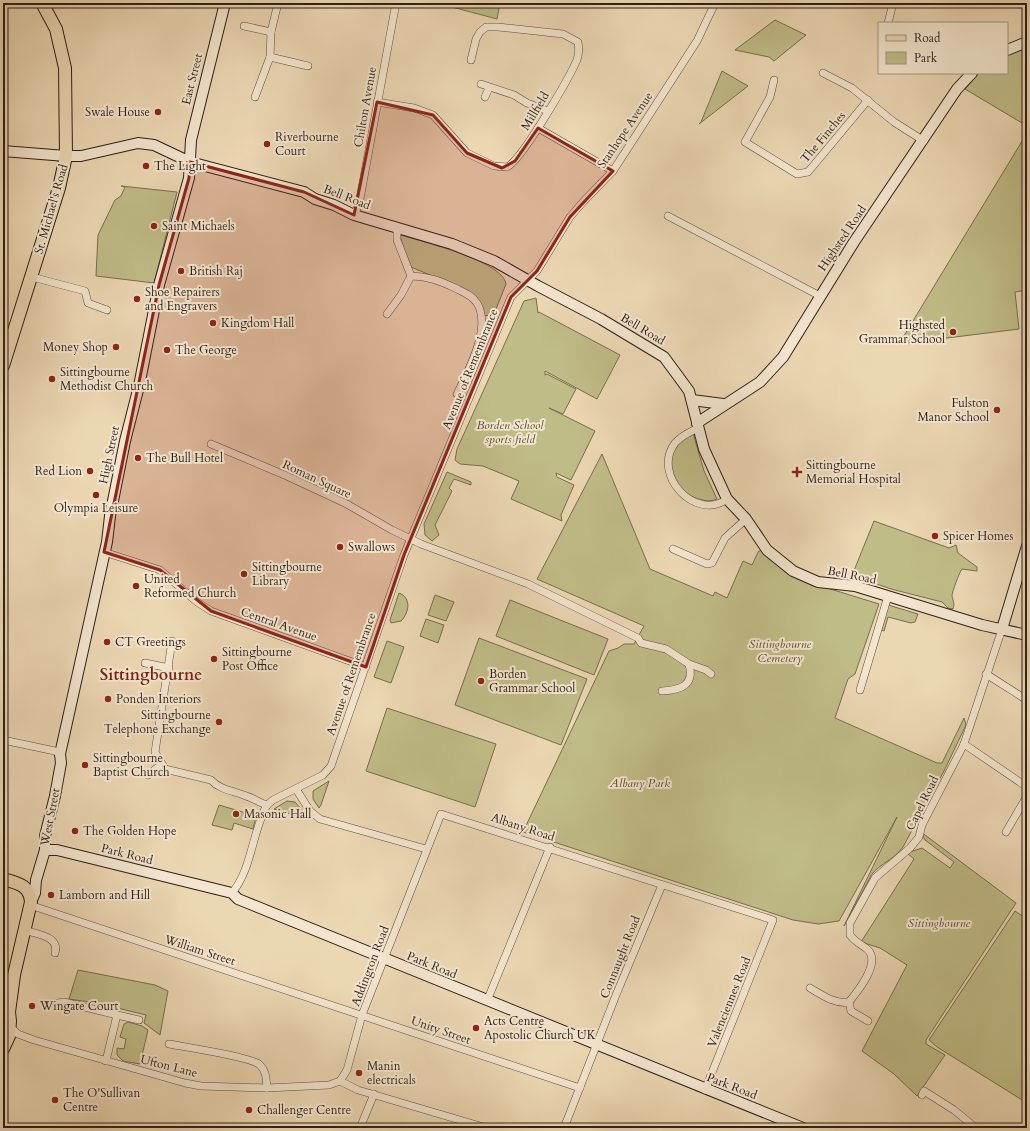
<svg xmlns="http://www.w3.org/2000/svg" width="1030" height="1131" font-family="Cardo,serif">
<rect width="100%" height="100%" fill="#ecd7b3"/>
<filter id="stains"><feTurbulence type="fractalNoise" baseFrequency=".005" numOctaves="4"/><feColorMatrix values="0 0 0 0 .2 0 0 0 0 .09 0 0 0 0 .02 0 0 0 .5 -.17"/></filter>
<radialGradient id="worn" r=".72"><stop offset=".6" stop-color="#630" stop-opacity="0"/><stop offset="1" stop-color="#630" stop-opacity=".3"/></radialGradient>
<g fill="#c0bc87" stroke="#766e50">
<path d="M449,3H500L497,19L448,6Z"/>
<path d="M775,20L806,35L774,61L769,57L735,50Z"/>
<path d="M1027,47V126L965,89L979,73H1007V54Z"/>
<path d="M722,71L748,86L699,124L701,122Z"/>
<path d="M1027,133V290L1015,292L1019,329L899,344Z"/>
<path d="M121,186L177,192L154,283L96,276L98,235L115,200L121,196L125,187Z"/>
<path d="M400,235C421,241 503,261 506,284L494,314L485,316L479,304L444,281L411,267L407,263Z"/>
<path d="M536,298L538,313L539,312L620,355L597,399L545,371V375L547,374L576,389L563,414L549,408L595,431L571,480L556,473L557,477L574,485L561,515L562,521L511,499L519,481L483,466L460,464L455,460L457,449L524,301Z"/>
<path d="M693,433L704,471L717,499C705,505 682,494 676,483C670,471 669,455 677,444C681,439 688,436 693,433Z"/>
<path d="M602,454L650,569L713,596L715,592L727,598L743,561L752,565L758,552L767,546L787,573L798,579L879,604L855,674L848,679L835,718L937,763H942L964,718L966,725L944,771L903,847C895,859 881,863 872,874L844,926L897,817L839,921L818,924L793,920L523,832L609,651L618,648L624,644H634L644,626L537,579Z"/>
<path d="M447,472L471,482V485L454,479L449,488L452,491L435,525L439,535L432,541L425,535L424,524Z"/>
<path d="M874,521L949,548L956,545L958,553L977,567V571L962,569C959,573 952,592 952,596C953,601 955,604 953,609L948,608L942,602L891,589L854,576L853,573Z"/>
<path d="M399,593C412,598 409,613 401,621L391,623L390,620Z"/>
<path d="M435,595L454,602L446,621L428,615Z"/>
<path d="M510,600L608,639L594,675L496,636Z"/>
<path d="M888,605L918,614L915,622L911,623L888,617L884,631L881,630Z"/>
<path d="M426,619L444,625L438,643L420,636Z"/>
<path d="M479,638L587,679L561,745L455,705Z"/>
<path d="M387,641L404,647L391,683L374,677Z"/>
<path d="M387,708L496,744L475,807L366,771Z"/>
<path d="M329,781L321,805L319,808L313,799V791Z"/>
<path d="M287,801L295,802L303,811L301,817L274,809Z"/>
<path d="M219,805L256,816L253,829L234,823L232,830L212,825Z"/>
<path d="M921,832L1016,903L926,1040V1044L945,1055L917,1096L894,1074L862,1051L907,965L880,948L861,942L914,859L907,853L922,848L950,868L954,862L925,840Z"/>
<path d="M1015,911L1027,919V1103L937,1047L929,1040Z"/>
<path d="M78,970L155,985L168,991L160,1035L144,1023L146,1015L97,1003L69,999Z"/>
<path d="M128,1022L142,1026L148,1030L140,1064L123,1061L117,1055V1048L124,1049L126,1039L120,1037L124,1024Z"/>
</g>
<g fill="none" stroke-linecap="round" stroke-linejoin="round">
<g stroke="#5d4d40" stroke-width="8">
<g id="street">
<path d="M888,23L893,3"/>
<path d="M244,26L271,32"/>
<path d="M270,57L308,66"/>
<path d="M823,73L852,88L894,122L924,141"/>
<path d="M774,80L770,97L745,142L797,174L808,172L868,100"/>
<path d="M481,84L514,95L527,103L548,111"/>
<path d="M255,97L270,57L271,32L278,3"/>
<path d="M485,97L489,88"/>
<path d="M377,102L414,108L433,115L467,153L494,166L507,167C522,160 569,78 577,60C579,54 579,48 578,42L563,34L498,27H486L480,32L476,39L471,60"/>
<path d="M538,128L613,171"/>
<path d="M354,215L359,204L396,3"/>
<path d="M668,216L820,296"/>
<path d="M397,229V240L411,276C427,276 440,281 455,288C463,292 472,295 477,303C492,328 468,371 457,394"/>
<path d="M32,277L85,291L88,303L107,310"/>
<path d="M387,314L401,295L411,276"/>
<path d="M698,428C690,432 682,435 675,443C651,475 696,522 727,499"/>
<path d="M211,444L287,476L345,503L392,530L421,544L528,584L638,638L641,643L666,649L689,664L706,670L711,674"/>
<path d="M673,549L707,564L712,563L725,538L746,519"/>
<path d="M104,552L160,570L197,602L211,611L366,667"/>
<path d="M172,641L155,752L165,769L211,780C220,790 234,791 246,796C254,798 259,803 267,805"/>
<path d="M145,663L169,668"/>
<path d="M986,674L1027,700"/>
<path d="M860,690L888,596"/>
<path d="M662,691C680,690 695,686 689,664"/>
<path d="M3,740L55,751L60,754"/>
<path d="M964,744L1027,787"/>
<path d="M148,775L162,764"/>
<path d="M296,789L310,811L320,819L426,849"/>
<path d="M1006,832L1027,796"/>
<path d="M232,893C252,869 252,832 267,805L273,800L323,775L331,766L404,555L511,297L537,271L570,217L583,202L613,171L697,41L715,3"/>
<path d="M30,905L580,1088"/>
<path d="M24,930C36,934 60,936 55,953"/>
<path d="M810,988C822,995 836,1005 849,1002C858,991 882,962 867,949C861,944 855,942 850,935V923L875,878L910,848L919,837L922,825L964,744L1002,629"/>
<path d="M487,1001L550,847"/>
<path d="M849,1002L851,1011L868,1021"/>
<path d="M46,1005L64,1002L117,1015L106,1061"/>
<path d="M117,1015L139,1020"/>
<path d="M10,1027L18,1034L34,1040L185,1083L201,1086L267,1088L329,1085L340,1081L347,1070L362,1015L441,814L773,920L705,1090"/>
<path d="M169,1044C185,1047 252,1057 260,1065C267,1072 266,1080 267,1088"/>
<path d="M340,1081L358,1090L487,1128"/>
<path d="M922,1095L924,1091L954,1110L976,1128"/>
<path d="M360,1128L374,1094"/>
<path d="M564,1128L616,995L662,885"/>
</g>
</g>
<g stroke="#2d1f1a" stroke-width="12">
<g id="secondary">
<path d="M1007,50L1027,42"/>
<path d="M3,151L66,156H81L138,143L154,145L190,162L304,192L315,199L334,205L354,215L452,244L494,261L538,286L601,319L664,357L689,391L704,449L727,499L746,519L767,550L793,571L818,582L855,586L982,625L1027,635"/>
<path d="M692,400L723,404"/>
<path d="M697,423L760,382L783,357L854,242L957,89L972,73"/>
<path d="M1002,629L1027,546"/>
<path d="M45,850H57L232,893L238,899L803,1128"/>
<path d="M31,902L35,893L36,880L45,850V836L55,796L61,763L60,754L107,542L110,516L125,441L139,386L159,285L189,178L191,140L225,3"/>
</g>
</g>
<g stroke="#2d1f1a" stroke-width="14">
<g id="primary">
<path d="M3,366L59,188L66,156L65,68L56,29L42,3"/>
<path d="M3,879C17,883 30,885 31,902L14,975L9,1012L10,1021L9,1036L3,1049"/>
</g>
</g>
<use href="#street" stroke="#f3e5ce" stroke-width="7"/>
<use href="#secondary" stroke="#f3e5ce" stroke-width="10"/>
<use href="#primary" stroke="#ecd7b3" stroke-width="12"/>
</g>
<path fill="#8f2418" fill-opacity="0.2" stroke="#8f2418" stroke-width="3" stroke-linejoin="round" d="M377,102L433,115L467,153L502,168L515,161L538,128L613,171L570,217L537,271L511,297L404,555L366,667L211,611L160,570L104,552L159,285L189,178L190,162L304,192L354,215Z"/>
<g fill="#8f2418" stroke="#f3e5ce" stroke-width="1.5">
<circle cx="158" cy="112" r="4"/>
<circle cx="267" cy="144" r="4"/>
<circle cx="146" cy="166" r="4"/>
<circle cx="154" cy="226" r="4"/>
<circle cx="181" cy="271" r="4"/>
<circle cx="137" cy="299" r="4"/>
<circle cx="213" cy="323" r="4"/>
<circle cx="953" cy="332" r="4"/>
<circle cx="116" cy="347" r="4"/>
<circle cx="167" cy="350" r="4"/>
<circle cx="52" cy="379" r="4"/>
<circle cx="997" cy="410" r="4"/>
<circle cx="138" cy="458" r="4"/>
<circle cx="90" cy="471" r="4"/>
<path d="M795 466h4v4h4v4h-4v4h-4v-4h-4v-4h4z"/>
<circle cx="96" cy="495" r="4"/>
<circle cx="935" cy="536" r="4"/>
<circle cx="340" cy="547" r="4"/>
<circle cx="244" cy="574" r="4"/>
<circle cx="136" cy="586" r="4"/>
<circle cx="107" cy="642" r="4"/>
<circle cx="214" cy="659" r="4"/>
<circle cx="481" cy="681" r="4"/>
<circle cx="108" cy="699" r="4"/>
<circle cx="219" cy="722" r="4"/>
<circle cx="85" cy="765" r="4"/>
<circle cx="236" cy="814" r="4"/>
<circle cx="75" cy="831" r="4"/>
<circle cx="51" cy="895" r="4"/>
<circle cx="32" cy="1006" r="4"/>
<circle cx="476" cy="1028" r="4"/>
<circle cx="359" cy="1073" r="4"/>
<circle cx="55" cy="1100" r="4"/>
<circle cx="249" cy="1110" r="4"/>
</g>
<g text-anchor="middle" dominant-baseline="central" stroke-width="4" stroke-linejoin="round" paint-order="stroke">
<g font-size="12" fill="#2d1f1a" stroke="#f3e5ce">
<text transform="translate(192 79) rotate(-76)">East Street</text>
<text transform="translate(365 107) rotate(-80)">Chilton Avenue</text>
<text transform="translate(535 111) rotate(-59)">Millfield</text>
<text transform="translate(625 130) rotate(-56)">Stanhope Avenue</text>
<text transform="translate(823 137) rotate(-50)">The Finches</text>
<text transform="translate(347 197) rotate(21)">Bell Road</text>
<text transform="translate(51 209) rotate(-74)">St. Michael's Road</text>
<text transform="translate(842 238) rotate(-56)">Highsted Road</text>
<text transform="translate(643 329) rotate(31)">Bell Road</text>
<text transform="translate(470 369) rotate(-68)">Avenue of Remembrance</text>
<text transform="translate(109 455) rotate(-78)">High Street</text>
<text transform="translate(317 479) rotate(25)">Roman Square</text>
<text transform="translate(852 575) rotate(11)">Bell Road</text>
<text transform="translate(279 624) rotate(19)">Central Avenue</text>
<text transform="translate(351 674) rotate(-71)">Avenue of Remembrance</text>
<text transform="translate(922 803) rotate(-64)">Capel Road</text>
<text transform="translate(50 817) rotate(-79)">West Street</text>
<text transform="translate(523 827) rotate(18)">Albany Road</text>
<text transform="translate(127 854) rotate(14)">Park Road</text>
<text transform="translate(200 950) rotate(18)">William Street</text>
<text transform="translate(620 957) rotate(-68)">Connaught Road</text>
<text transform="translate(432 965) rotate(22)">Park Road</text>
<text transform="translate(370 966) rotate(-69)">Addington Road</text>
<text transform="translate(729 1002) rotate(-68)">Valenciennes Road</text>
<text transform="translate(441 1030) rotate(19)">Unity Street</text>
<text transform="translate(169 1066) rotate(14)">Ufton Lane</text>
<text transform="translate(732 1086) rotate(21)">Park Road</text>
</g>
<g font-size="12" fill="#2d1f1a" stroke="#f3e5ce" text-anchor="start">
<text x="150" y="112" text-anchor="end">Swale House</text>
<text x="275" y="137">Riverbourne<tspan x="275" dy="14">Court</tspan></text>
<text x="154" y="166">The Light</text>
<text x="162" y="226">Saint Michaels</text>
<text x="189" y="271">British Raj</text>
<text x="145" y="292">Shoe Repairers<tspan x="145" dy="14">and Engravers</tspan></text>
<text x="221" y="323">Kingdom Hall</text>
<text x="945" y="325" text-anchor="end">Highsted<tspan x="945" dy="14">Grammar School</tspan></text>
<text x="108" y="347" text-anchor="end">Money Shop</text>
<text x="175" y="350">The George</text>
<text x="60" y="372">Sittingbourne<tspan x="60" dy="14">Methodist Church</tspan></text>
<text x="989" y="403" text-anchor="end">Fulston<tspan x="989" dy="14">Manor School</tspan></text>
<text x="146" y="458">The Bull Hotel</text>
<text x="806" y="465">Sittingbourne<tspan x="806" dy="14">Memorial Hospital</tspan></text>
<text x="82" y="471" text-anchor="end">Red Lion</text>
<text x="96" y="508" text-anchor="middle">Olympia Leisure</text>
<text x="943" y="536">Spicer Homes</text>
<text x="348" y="547">Swallows</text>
<text x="252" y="567">Sittingbourne<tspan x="252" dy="14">Library</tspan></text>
<text x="144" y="579">United<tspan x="144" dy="14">Reformed Church</tspan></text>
<text x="115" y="642">CT Greetings</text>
<text x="222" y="652">Sittingbourne<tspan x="222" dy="14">Post Office</tspan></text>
<text x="489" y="674">Borden<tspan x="489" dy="14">Grammar School</tspan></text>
<text x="116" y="699">Ponden Interiors</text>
<text x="211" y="715" text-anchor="end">Sittingbourne<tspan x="211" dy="14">Telephone Exchange</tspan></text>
<text x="93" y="758">Sittingbourne<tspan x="93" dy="14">Baptist Church</tspan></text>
<text x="244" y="814">Masonic Hall</text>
<text x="83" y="831">The Golden Hope</text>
<text x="59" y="895">Lamborn and Hill</text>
<text x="40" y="1006">Wingate Court</text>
<text x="484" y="1021">Acts Centre<tspan x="484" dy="14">Apostolic Church UK</tspan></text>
<text x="367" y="1066">Manin<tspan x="367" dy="14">electricals</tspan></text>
<text x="63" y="1093">The O'Sullivan<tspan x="63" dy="14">Centre</tspan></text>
<text x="257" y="1110">Challenger Centre</text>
</g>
<g font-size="12" font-style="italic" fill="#594e3b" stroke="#f3e5ce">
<text x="510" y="425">Borden School<tspan x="510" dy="14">sports field</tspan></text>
<text x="780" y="644">Sittingbourne<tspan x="780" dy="14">Cemetery</tspan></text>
<text x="640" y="783">Albany Park</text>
<text x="939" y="923">Sittingbourne</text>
</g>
<g font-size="16" font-weight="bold" fill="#7a1f14" stroke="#f3e5ce">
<text x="151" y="675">Sittingbourne</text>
</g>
</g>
<rect width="1030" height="1131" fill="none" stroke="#ecd7b3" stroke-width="16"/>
<rect x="4" y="4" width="1022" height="1123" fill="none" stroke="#2d1f1a" stroke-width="2"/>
<rect x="8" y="8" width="1014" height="1115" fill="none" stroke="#2d1f1a"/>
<rect x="878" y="22" width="130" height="52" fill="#f3e5ce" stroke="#a49686"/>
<rect x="886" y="35" width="20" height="6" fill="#ecd7b3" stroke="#a49686"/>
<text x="914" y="42" font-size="12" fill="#2d1f1a">Road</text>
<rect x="886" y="52" width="20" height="12" fill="#c0bc87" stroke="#a49686"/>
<text x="914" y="62" font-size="12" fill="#2d1f1a">Park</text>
<rect width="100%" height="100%" filter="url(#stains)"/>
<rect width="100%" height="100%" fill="url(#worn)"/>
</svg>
